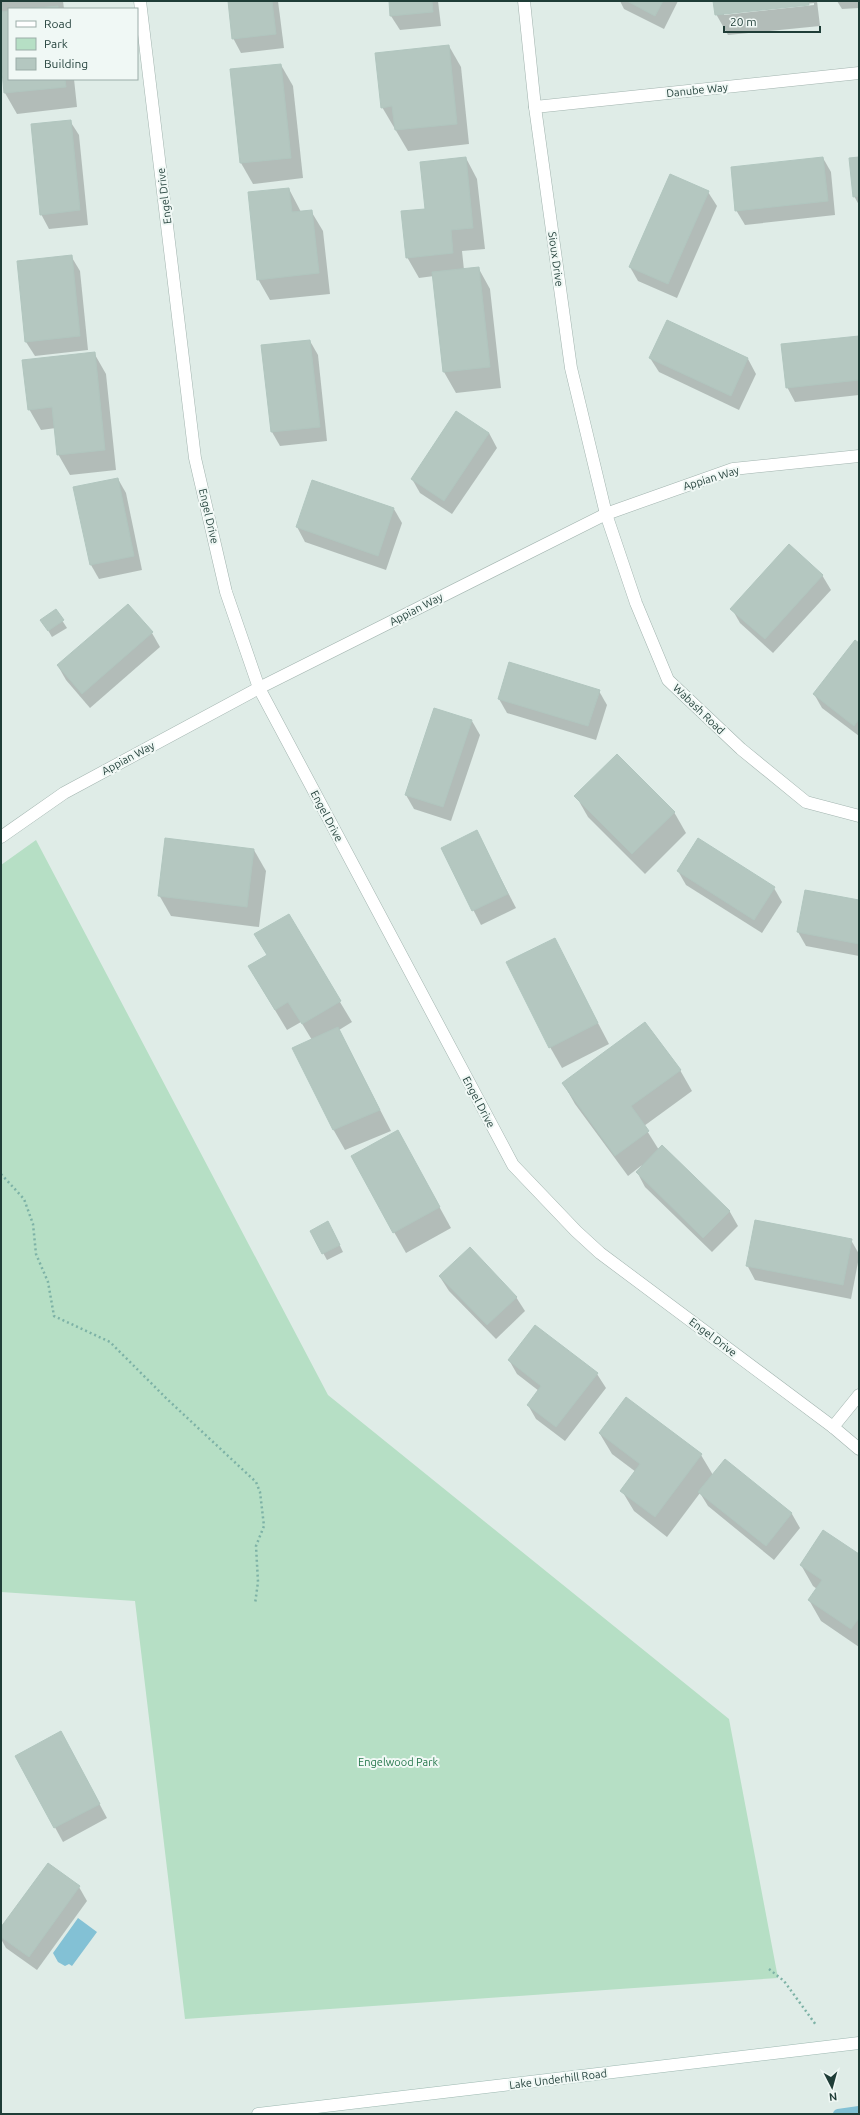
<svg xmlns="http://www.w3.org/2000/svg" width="860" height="2115" font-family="Ubuntu,sans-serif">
<rect width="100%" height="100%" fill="#dfece7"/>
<path fill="#b6dfc5" d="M36,840L328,1395L729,1719L778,1978L185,2019L135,1601L1,1592V865Z"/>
<path fill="#83c1d5" d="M78,1918L97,1932L72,1966L69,1964L65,1966L58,1962L53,1953Z"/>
<g fill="#0003" fill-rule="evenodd">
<path d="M1,1H63L64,9H9V79H74L77,107L17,114L5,93L1,52Z"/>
<path d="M229,1H278L284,48L241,53L233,38Z"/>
<path d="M390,1H438L441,26L400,30L391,16Z"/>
<path d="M620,1H678L664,29L624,9Z"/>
<path d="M714,1H817L820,26L728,35L716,14ZM814,3V5L724,15V13Z"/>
<path d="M837,1H859V8L842,9Z"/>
<path d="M449,46L461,67L469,144L408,151L382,107Z"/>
<path d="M281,65L293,86L303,178L253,184L241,163Z"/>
<path d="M70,121L79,135L88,225L49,229L41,214Z"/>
<path d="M466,158L477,179L485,249L462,251L464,270L479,269L490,289L501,388L456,393L444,372L434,276L419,278L407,257Z"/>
<path d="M823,158L831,172L835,215L745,225L736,210Z"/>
<path d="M859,158V205L854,196Z"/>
<path d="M670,175L708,192L717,206L677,298L638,281L630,267Z"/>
<path d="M289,189L301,212L311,211L323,231L330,294L270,300L258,279Z"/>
<path d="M71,256L80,271L88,350L35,356L26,342Z"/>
<path d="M667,322L748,359L756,374L739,410L659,372L650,358Z"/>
<path d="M859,337V395L795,402L787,387Z"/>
<path d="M310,341L318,355L327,441L280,446L272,432Z"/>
<path d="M94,353L106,374L116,470L70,475L58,454L56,428L41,430L29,409Z"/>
<path d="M489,433L497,448L452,514L420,493L412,479Z"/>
<path d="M118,479L126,493L142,570L99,579L91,565Z"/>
<path d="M313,481L394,509L402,523L386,570L305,542L297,527Z"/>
<path d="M822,575L831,590L773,653L740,623L732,609Z"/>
<path d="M128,605L152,633L160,647L90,708L66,680L58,666Z"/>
<path d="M56,611L67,628L52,637L46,627Z"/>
<path d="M859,645V736L822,708L814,694Z"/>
<path d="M599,691L607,705L596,740L507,713L499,699Z"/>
<path d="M472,721L480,735L451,821L414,809L406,795Z"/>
<path d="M576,796L674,812L686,833L645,874L588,817Z"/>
<path d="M476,831L516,908L481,925L442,849Z"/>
<path d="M254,850L266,871L259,927L171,916L159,895Z"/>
<path d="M678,871L774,888L782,902L762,933L686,885Z"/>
<path d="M859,901V956L806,946L798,932Z"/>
<path d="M554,939L609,1044L562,1068L550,1047Z"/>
<path d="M261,987L340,1002L352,1022L339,1030L391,1131L345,1150L333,1129L312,1040L301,1022L287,1030Z"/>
<path d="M680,1070L692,1091L644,1126L659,1150L662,1146L730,1212L738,1226L712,1252L645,1187L637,1172L642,1165L628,1176L575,1104L563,1083Z"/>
<path d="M409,1152L451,1228L406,1253L394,1232Z"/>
<path d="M332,1229L343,1252L327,1260L311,1231Z"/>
<path d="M851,1240L859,1254V1257L851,1299L755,1280L747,1265Z"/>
<path d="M440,1277L516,1297L525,1311L496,1339L449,1291Z"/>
<path d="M509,1360L597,1374L606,1388L565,1441L536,1419L528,1405L539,1391L517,1374Z"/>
<path d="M600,1434L701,1455L713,1475L725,1460L792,1514L800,1528L774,1560L708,1506L700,1493L667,1537L634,1511L622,1491L636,1472L612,1454Z"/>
<path d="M859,1555V1647L821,1621L809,1600L817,1589L813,1586L801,1565Z"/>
<path d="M69,1747L107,1818L63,1842L16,1756Z"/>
<path d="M79,1887L87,1901L37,1970L6,1948L1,1939V1929Z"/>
</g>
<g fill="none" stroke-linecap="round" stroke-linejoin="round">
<path stroke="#83c1d5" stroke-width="10" d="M838,2114L859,2111"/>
</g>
<g fill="#b4c7c0" stroke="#b1c6bf">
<path d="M228,1H272L276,34L232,39Z"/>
<path d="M389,1H432L433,12L390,16Z"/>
<path d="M627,1H663L655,16Z"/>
<path d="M713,1H808L809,5L715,15Z"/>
<path d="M58,6V9H27Z"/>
<path d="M9,11V79H65L66,87L4,93L1,61V12Z"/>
<path d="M449,45L457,124L395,130L392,106L381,108L375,53Z"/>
<path d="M281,64L291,158L240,163L230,69Z"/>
<path d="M71,120L80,210L40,215L31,124Z"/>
<path d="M466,157L473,228L451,230L453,253L406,258L401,211L425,209L420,162Z"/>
<path d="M823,157L828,201L735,211L731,167Z"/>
<path d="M859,157V196L853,197L849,158Z"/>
<path d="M670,174L709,191L668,284L629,267Z"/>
<path d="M289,188L292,212L312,210L319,273L257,280L248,192Z"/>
<path d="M72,255L80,336L25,342L17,261Z"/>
<path d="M479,267L490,367L443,372L432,272Z"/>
<path d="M667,320L748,358L731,396L649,358Z"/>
<path d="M859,336V380L786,388L781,344Z"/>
<path d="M310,340L320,427L271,432L261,345Z"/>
<path d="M95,352L105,450L57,455L52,407L28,410L22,360Z"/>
<path d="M456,411L489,433L444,501L411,479Z"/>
<path d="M118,478L134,556L90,565L73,487Z"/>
<path d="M312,480L394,508L378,556L296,527Z"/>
<path d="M789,544L823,575L765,639L730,609Z"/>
<path d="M128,604L153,632L82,694L57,665Z"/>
<path d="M56,609L64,620L48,631L40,620Z"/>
<path d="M855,640L859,643V719L854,726L813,694Z"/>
<path d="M509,662L600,690L588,726L498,699Z"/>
<path d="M434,708L472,720L443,807L405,795Z"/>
<path d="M617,754L675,812L632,854L574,796Z"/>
<path d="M477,830L508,894L472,911L441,848Z"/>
<path d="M165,838L254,849L247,907L158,896Z"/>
<path d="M698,838L775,887L754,920L677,871Z"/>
<path d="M805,890L859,900V944L797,932Z"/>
<path d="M289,914L341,1001L302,1024L288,1002L275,1010L248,966L267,955L254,934Z"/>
<path d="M555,938L598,1023L549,1048L506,962Z"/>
<path d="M645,1022L681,1070L631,1106L649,1131L615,1156L562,1083Z"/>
<path d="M338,1027L380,1110L333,1130L292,1048Z"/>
<path d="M398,1130L440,1207L393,1233L351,1156Z"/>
<path d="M662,1145L730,1211L703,1238L636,1172Z"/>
<path d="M755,1220L852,1239L843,1285L746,1266Z"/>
<path d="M328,1221L340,1245L322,1254L310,1231Z"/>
<path d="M470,1247L517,1297L487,1325L439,1276Z"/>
<path d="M535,1325L598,1373L556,1427L527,1405L541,1386L508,1360Z"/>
<path d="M626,1397L702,1454L655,1517L620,1491L640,1464L599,1433Z"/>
<path d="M725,1459L792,1513L766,1546L698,1492Z"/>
<path d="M823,1530L859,1554V1618L851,1629L808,1600L822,1580L800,1565Z"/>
<path d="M61,1731L100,1804L54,1828L15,1756Z"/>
<path d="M48,1863L80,1886L29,1957L1,1937V1927Z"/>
</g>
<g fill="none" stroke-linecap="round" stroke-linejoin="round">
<g stroke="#a2b4af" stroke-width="13">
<g id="street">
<path d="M140,1L195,458L226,592L259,688L513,1165L576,1231L600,1253L833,1427L859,1449"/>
<path d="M524,1L535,107L571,368L606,514L636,603L668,680L741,749L806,802L859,816"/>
<path d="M535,107L859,73"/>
<path d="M1,837L64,793L259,688L606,514L733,469L859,456"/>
<path d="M833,1427L859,1395"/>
</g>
</g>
<g stroke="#9db8b1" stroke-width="13">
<path id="secondary" d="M258,2114L859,2043"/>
</g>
<g stroke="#7db2a6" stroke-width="2.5" stroke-dasharray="2 3" stroke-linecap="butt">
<path d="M1,1174L24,1199L33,1224L36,1254L48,1282L54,1316L110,1342L167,1399L256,1482L260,1492L264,1526L256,1546L258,1582L255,1604"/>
<path d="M769,1969L784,1981L816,2025"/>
</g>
<use href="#street" stroke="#fff" stroke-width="12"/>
<use href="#secondary" stroke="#fff" stroke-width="12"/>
</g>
<g text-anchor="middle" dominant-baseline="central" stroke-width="4" stroke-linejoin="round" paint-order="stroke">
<g font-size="11" fill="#1f3d37" stroke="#f0f8f5">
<text transform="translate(697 90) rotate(-6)">Danube Way</text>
<text transform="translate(164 196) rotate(-97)">Engel Drive</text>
<text transform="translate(556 259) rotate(82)">Sioux Drive</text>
<text transform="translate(711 478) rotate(-17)">Appian Way</text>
<text transform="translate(209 516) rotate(77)">Engel Drive</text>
<text transform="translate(416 609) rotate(-27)">Appian Way</text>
<text transform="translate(699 709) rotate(44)">Wabash Road</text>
<text transform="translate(128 758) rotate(-28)">Appian Way</text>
<text transform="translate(327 816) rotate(62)">Engel Drive</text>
<text transform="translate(479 1102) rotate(62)">Engel Drive</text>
<text transform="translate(713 1337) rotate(37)">Engel Drive</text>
<text transform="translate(558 2079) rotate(-7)">Lake Underhill Road</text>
</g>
<g font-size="11" fill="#26774c" stroke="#f0f8f5">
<text x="398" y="1762">Engelwood Park</text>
</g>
</g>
<rect width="860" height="2115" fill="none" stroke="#1f3d37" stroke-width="4"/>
<rect x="8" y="8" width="130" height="72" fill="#f0f8f5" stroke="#9cada9"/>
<rect x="16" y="21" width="20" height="6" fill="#ffffff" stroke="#9cada9"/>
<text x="44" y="28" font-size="12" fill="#1f3d37">Road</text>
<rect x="16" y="38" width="20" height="12" fill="#b6dfc5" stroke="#9cada9"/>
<text x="44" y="48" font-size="12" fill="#1f3d37">Park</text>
<rect x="16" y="58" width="20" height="12" fill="#b4c7c0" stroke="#9cada9"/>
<text x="44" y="68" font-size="12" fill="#1f3d37">Building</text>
<g transform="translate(832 2087) rotate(174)" stroke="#f0f8f5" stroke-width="3" paint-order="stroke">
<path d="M0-3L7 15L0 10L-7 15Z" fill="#1f3d37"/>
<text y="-6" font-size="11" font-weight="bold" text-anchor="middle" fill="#1f3d37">N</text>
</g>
<path d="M724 26v6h96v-6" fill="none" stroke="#1f3d37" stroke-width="2"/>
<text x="730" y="26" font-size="12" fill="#1f3d37" stroke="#f0f8f5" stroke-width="3" paint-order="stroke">20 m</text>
</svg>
